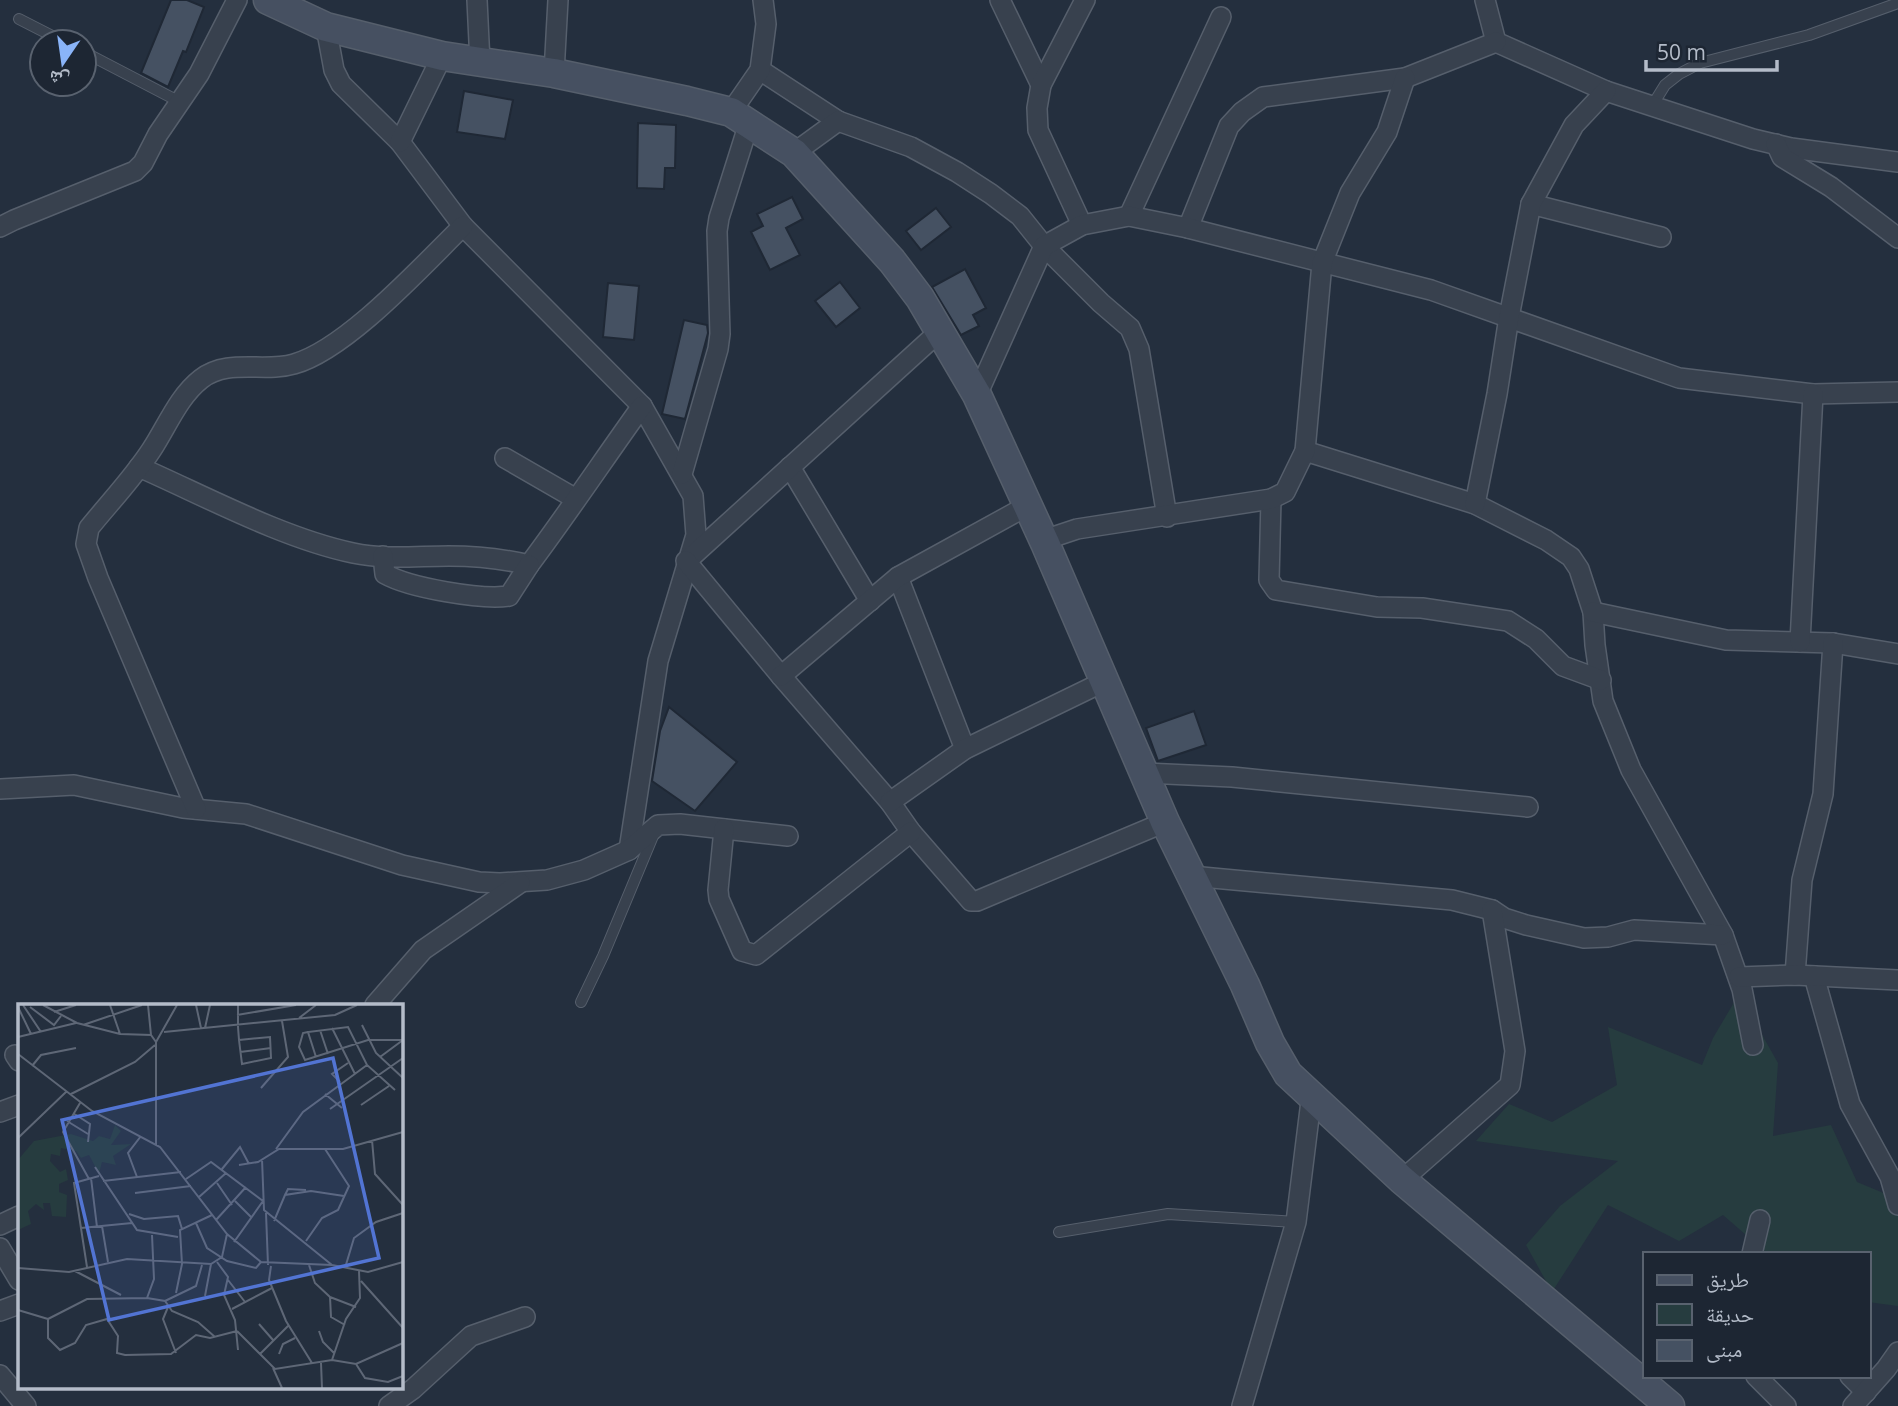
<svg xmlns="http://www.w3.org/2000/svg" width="1898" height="1406" font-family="'Open Sans','Noto Naskh Arabic',sans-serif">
<rect width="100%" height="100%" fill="#242f3e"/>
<path fill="#263c3f" d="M1739,994L1778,1063L1773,1136L1831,1125L1857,1182L1898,1199V1306L1868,1302V1254H1768L1723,1215L1679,1241L1608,1205L1552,1292L1526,1245L1560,1206L1618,1161L1476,1141L1509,1104L1552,1122L1617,1085L1608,1027L1702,1065L1713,1038Z"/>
<g fill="#455162" stroke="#1f2835" stroke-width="2">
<path d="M171,0H187L204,7L186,52L183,51L168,87L141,73Z"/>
<path d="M464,91L513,100L505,139L457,132Z"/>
<path d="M638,123L676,125L675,168H665L664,189L637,188Z"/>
<path d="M792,197L803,219L786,228L800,255L770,270L751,232L763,226L757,214Z"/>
<path d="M936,208L951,227L921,250L906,231Z"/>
<path d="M965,269L986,308L973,315L979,326L961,335L932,287Z"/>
<path d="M840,282L860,308L836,327L815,301Z"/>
<path d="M608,283L639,286L634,340L603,337Z"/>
<path d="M684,320L707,325L708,333L685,419L662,414Z"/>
<path d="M669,707L737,762L695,811L652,781L660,731Z"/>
<path d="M1194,711L1206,745L1158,761L1146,728Z"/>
</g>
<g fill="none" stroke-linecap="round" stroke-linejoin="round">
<g stroke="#565f6c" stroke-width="12">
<g id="lane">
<path d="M19,19L64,42"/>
<path d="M84,52L180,102"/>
<path d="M1652,106L1665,85L1679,74L1700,63L1809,35L1898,3"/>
<path d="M581,1002L603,956L653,836"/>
<path d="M1059,1232L1168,1214L1296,1222"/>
</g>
</g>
<g stroke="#565f6c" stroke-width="22">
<g id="street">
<path d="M477,0L480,63"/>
<path d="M1000,0L1041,85"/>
<path d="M1485,0L1496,42L1606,91L1753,139L1791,148L1898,162"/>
<path d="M326,27L334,70L341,84L400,142L463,226L642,406L693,496L696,535L658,661L629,850"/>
<path d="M760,70L838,121"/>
<path d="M554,73L558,0"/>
<path d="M731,112L760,70L766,24L763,0"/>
<path d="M400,142L442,56"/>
<path d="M1776,144L1782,157L1831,187L1898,238"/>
<path d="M794,153L838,121L911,147L957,172L991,194L1020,216L1044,246L1101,303L1130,328L1139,349L1167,517"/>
<path d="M1531,204L1661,237"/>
<path d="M1129,216L1221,17"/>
<path d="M1082,225L1038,130L1037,108L1041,85L1085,0"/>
<path d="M0,227L14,220L135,171L143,163L158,134L199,74L237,0"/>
<path d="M1188,228L1229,126L1242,112L1263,97L1405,78L1496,42"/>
<path d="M977,395L1044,246L1082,225L1129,216L1188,228L1431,290L1679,378L1813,394L1898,392"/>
<path d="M1305,451L1475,504L1546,540L1571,557L1579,569L1593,612L1595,645L1603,701L1631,770L1723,935L1742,989L1753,1045"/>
<path d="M505,458L576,499"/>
<path d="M139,467C205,496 282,538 353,553C385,560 417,556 449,556C476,556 504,559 529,565C568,513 604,459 642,406"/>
<path d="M790,467L870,601"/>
<path d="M682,474L718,349L720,334L717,231L719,218L749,123"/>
<path d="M1271,499L1269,580L1276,590L1377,607L1422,608L1508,621L1536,639L1563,666L1601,680"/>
<path d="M1475,504L1497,394L1509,317L1531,204L1574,125L1606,91"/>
<path d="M1045,543L1056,536L1077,529L1271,499L1285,492L1305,451L1322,263L1350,193L1387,132L1405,78"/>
<path d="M383,556L385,574C410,588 481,600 509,596L529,565"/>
<path d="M690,558L940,331"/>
<path d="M686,561L781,676L890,802L911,832L971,901H977L1165,822"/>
<path d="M898,577L965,749"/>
<path d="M1593,612L1726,640L1833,643L1898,654"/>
<path d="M1800,642L1813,394"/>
<path d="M781,676L898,577L1027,506"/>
<path d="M1145,773L1232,777L1528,807"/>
<path d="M0,789L74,785L183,808L246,814L402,865L479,882L500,883L547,880L584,870L629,850L658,825L680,824L788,836"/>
<path d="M890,802L965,749L1105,681"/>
<path d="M196,809L98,578L86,544L89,528C110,502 134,477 152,449C167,426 179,396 201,379C228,358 264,373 294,364C347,349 422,266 463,226"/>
<path d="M724,829L718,890L719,899L742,951L756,955L911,832"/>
<path d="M1191,876L1452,900L1492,910L1504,918L1526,925L1584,938L1608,937L1634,930L1723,935"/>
<path d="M1795,975L1802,880L1823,794L1833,643"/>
<path d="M1814,976L1850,1104L1890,1177L1898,1205"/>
<path d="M1739,977L1795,975L1898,980"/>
<path d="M375,1005L423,950L520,883"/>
<path d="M15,1055L19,1061"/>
<path d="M0,1112L19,1105"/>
<path d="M1402,1180L1510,1085L1515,1051L1492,910"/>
<path d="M0,1225L19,1216"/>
<path d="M0,1248L19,1280"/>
<path d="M1752,1254L1760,1220"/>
<path d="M0,1311L19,1304"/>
<path d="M0,1375L26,1406"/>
<path d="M1756,1376L1786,1406"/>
<path d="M1850,1376L1866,1392"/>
<path d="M389,1406L413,1389L471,1336L525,1317"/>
<path d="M1242,1406L1296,1222L1312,1093"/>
<path d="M1853,1406L1886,1369L1898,1352"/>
</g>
</g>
<g stroke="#565f6c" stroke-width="31">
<path id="secondary" d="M268,0L326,27L442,56L554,73L687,101L731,112L794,153L892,261L920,298L977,395L1045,543L1165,822L1245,985L1270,1043L1288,1074L1402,1180L1670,1406"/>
</g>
<use href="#lane" stroke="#38414e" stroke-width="10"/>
<use href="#street" stroke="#38414e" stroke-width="19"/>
<use href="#secondary" stroke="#465061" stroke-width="28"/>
</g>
<g transform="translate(18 1004)">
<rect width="385" height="385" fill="#242f3e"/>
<path d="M97,121L103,127L93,141L113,140L95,152L98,161L84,158L81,170L71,151L63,154L58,147L43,144L42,152L33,150L32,157L42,168L48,165L50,176L41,180V188L49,191L48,213L34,212L32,199H25L26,206L18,200L10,207L13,220L0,226V156L16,137L53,130L75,137L81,132L92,135Z" fill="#263c3f"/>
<path fill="none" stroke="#5e6776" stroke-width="2" d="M5,1L23,28M25,1L59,19L102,30L133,31L138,38M92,1L102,30M130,1L133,31M178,1L183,24M220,1V23L221,36L224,60L253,54L252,33L221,36M0,3L13,30M12,3L36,21L43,12M36,8L58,1M219,11L278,1M281,14L298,1M65,21L124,1M344,21L358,49L385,74M187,24L192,1M314,24L337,70M302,26L310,50M146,28L317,11L339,1M290,28L285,29L281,43L287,56L350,36H385M0,33L58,19M222,48L253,44M0,50L74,107L142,143L209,230L243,258L314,261L350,268L385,258M298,53L290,28L330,23L349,61L377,86M362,53L385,36M14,62L23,51L58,44M322,78L314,70L330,59M243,84L270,53L264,17M53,90L117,58L137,41M307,90L324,104M62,99L45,128L71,175M343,101L371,82M312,105L385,54M55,109L72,120L70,138M49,117L70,130M0,134L49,87M354,136L357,170L385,201M138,141V38L159,1M258,145L285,108L349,61M244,155L246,206L314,261M221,161L240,158L261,145H325L385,128M77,163L119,226L160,233M204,165L222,143L231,160M119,173L110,149L123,132M73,174L79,223M168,175L193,158L245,197M85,177L163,168M199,179L214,201M117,189L173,182M267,191L270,185L288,186M181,193L208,169M217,197L233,213M248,209L250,261M111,210L126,215L160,212L164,225M198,216L228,183M256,217L267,191L293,187L326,192M178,219L189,244L209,257L238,264L243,258M84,222L90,258M63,224L114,219M288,237L304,214L320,206L331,182L307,145M216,238L245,197M199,258L210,273L206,291L217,316L220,346M291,261L297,279L312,293L313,313L327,321M253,262L251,276L268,317L294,359M69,263L56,179L81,172M0,264L51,268L109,255L193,260L204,253L209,230M327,264L336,234L358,218L385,209M57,267L103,291M210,276L227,298M343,277L385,324M158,289L164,260L162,226L194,211M187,292L193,260M312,293L338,303M129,294L136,275L134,231M147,297L178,282L184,261M150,303L145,315L158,349M214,305L254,284M0,306L30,315M30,315V334L42,346L57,339L68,321L89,315L100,332L99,349L107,351L153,350L178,331L192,334L219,327M30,315L69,295L129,294L147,297L154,307L180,318L197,333M241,320L255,336M219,327L257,365L314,356L338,360L385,339M301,327L305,338L316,349M242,350L270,322M261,350L265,340L277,334M314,356L328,315L342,294L341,267M303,359L304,384M338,360L347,374L370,378L385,372M255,364L264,384"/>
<path fill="#5274d3" fill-opacity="0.15" stroke="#5274d3" stroke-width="3.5" d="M315,54L361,254L91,316L44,116Z"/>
<rect width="385" height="385" fill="none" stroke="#b4bcc9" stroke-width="3.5"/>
</g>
<rect x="1643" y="1252" width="228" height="126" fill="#1d2633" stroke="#59626f" stroke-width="2"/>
<rect x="1657" y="1275" width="35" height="10" fill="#465061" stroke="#59626f" stroke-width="2"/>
<text x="1706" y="1287" font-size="21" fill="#b4bcc9">طريق</text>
<rect x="1657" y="1304" width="35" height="21" fill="#263c3f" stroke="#59626f" stroke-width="2"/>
<text x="1706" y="1322" font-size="21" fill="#b4bcc9">حديقة</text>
<rect x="1657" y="1340" width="35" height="21" fill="#455162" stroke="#59626f" stroke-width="2"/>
<text x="1706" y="1357" font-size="21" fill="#b4bcc9">مبنى</text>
<g transform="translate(63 63) rotate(193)"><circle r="33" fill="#1d2633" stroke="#59626f" stroke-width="2"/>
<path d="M0-5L12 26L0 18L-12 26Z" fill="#8ab4f8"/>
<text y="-10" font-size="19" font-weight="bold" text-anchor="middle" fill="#b4bcc9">ش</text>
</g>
<path d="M1646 60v10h131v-10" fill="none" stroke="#b4bcc9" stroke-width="3.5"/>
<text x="1657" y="60" font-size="21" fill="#b4bcc9" stroke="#1d2633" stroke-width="5" paint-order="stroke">50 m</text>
</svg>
